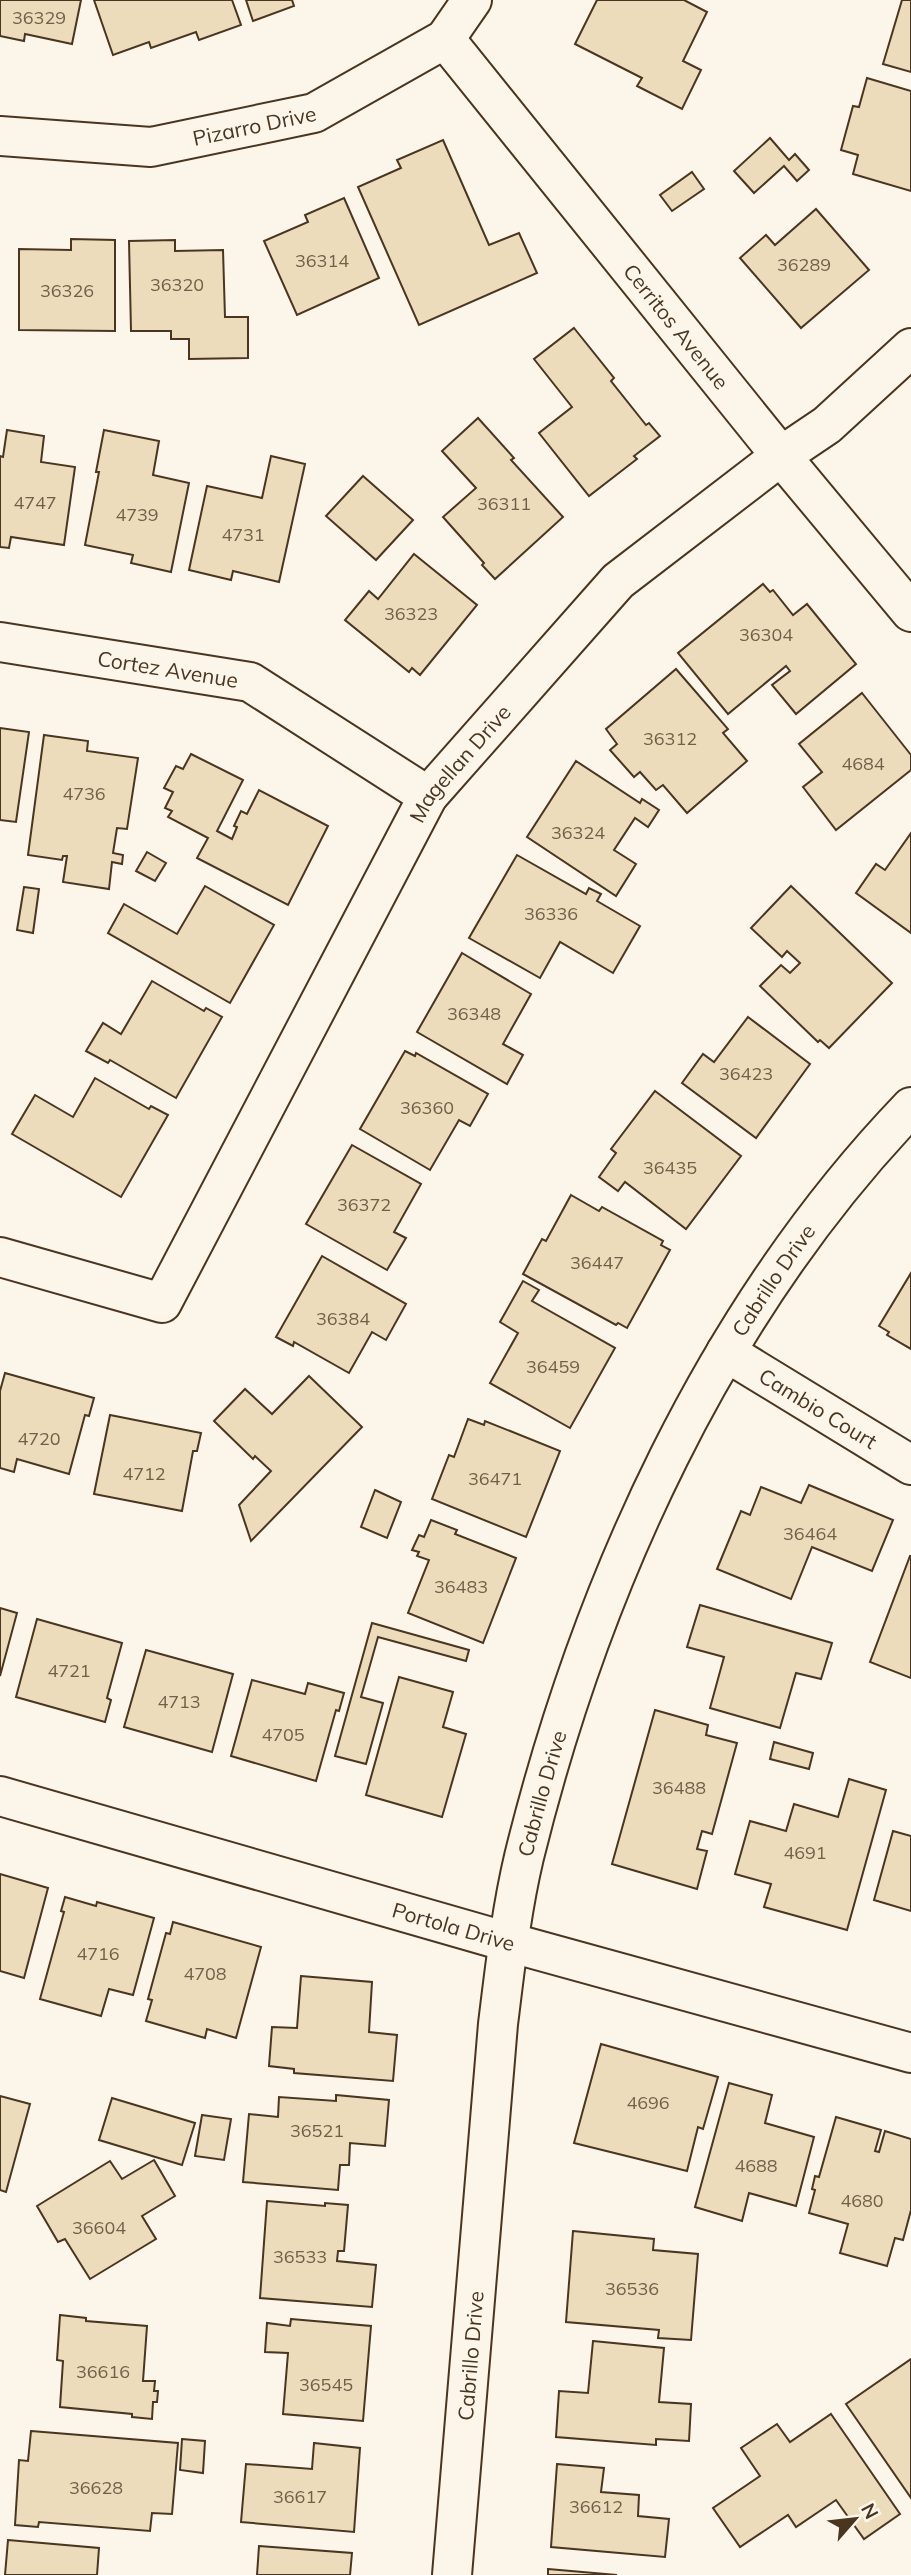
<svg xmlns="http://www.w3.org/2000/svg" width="911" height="2575" font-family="Mulish,sans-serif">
<rect width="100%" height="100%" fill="#fbf6e9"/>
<g fill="#ecdcbc" stroke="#4a3520" stroke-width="2">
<path d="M0,0H81L72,44L25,34L24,41L0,36Z"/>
<path d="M94,0H232L241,25L199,40L196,32L151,48L149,42L113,55Z"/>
<path d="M246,0H292L294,6L253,21Z"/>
<path d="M597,0H684L707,12L683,61L701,70L682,109L637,86L642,78L575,44Z"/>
<path d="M902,0H911V72L883,64Z"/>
<path d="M867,78L911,91V191L853,174L858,155L841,150L853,106L859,107Z"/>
<path d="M770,138L789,160L795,154L809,170L797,181L784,166L754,193L734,171Z"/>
<path d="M443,140L489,245L519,233L537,273L419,325L358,187L401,168L397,160Z"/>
<path d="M692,172L704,189L672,211L660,195Z"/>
<path d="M344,198L379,278L297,315L264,241L308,222L305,215Z"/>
<path d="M816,209L869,270L801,328L740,258L766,235L775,245Z"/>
<path d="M71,239L115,240V331L19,330V249L71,250Z"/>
<path d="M175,240V251L223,250L225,317H248V358L189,359V339H171V331H131L129,241Z"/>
<path d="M574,328L614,378L611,381L646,425L649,423L660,436L634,456L637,459L589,496L539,433L572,407L534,359Z"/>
<path d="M478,418L514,458L511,460L563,517L495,579L482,565L484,563L443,517L476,488L442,451Z"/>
<path d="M7,430L44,436L41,462L75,467L64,545L11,537L9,548L0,547V456L3,457Z"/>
<path d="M104,430L159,441L153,475L189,483L171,572L131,563L133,555L85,545L99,472H96Z"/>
<path d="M271,456L305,464L279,582L233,571L231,580L189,570L207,486L262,498Z"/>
<path d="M363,476L413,520L376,560L326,516Z"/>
<path d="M414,554L477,605L420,675L412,668L409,672L345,620L369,591L378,599Z"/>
<path d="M763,584L770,592L773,590L793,615L807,604L856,664L796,714L772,685L790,671L786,666L728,714L678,653Z"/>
<path d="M676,669L728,729L723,733L747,761L687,813L663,785L656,790L640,772L634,777L610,750L617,744L606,729Z"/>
<path d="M862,693L911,755V770L836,830L803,787L822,772L799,744Z"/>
<path d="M0,728L29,732L16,822L0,820Z"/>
<path d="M44,735L88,741L87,751L138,758L127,829L117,828L113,853L123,855L122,864L112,862L109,889L63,882L67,856H63L62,860L28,855Z"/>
<path d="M191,754L243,780L217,831L232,839L237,827L234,826L241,811L247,814L259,790L328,826L288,905L197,858L208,838L168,817L172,811L165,808L173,792L164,788L176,766L183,769Z"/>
<path d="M576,761L640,803L642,799L659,810L648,827L635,818L614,850L636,864L616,896L527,837Z"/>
<path d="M911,833V933L856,893L876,864L885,870Z"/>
<path d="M147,852L166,863L155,881L136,871Z"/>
<path d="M517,855L586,894L589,888L601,894L597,901L640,926L613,973L560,942L540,978L469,938Z"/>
<path d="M205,886L274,925L230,1003L108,933L124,904L177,934Z"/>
<path d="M791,886L892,983L829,1048L820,1040L818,1042L760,986L781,965L790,973L800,963L787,951L782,957L751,928Z"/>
<path d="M24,887L39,889L33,933L17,930Z"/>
<path d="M462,953L531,994L503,1044L523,1055L507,1084L417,1032Z"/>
<path d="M152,981L204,1011L206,1008L222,1017L176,1098L110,1060L108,1063L86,1051L103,1023L121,1034Z"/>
<path d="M748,1017L810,1064L756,1138L682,1083L703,1054L714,1062Z"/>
<path d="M405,1051L415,1056L416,1053L488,1094L470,1126L459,1120L430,1170L360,1129Z"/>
<path d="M95,1078L149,1109L151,1106L168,1115L121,1197L12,1134L35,1095L73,1117Z"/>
<path d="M655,1091L741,1156L686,1229L625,1182L618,1191L599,1177L616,1153L611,1149Z"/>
<path d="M352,1145L421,1184L394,1232L406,1238L387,1270L306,1224Z"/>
<path d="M571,1195L599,1211L602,1207L663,1241L661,1245L670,1250L627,1328L618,1323L616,1325L523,1274L542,1239L546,1241Z"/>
<path d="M322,1256L406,1304L386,1340L372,1332L349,1373L294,1342L293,1346L276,1337Z"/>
<path d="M911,1273V1349L887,1335L889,1332L879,1326Z"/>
<path d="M523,1281L539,1290L532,1301L615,1348L570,1428L490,1383L518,1333L500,1322Z"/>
<path d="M5,1373L94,1398L89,1416L85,1415L69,1474L17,1459L14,1472L0,1468V1391Z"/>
<path d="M309,1376L362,1427L251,1541L239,1505L271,1471L255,1456L253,1459L214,1421L245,1389L272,1414Z"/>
<path d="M110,1415L201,1433L197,1451H193L182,1511L94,1494Z"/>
<path d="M468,1419L484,1425L485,1421L560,1451L526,1537L432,1499L449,1455L454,1457Z"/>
<path d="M809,1485L893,1520L872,1571L812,1547L791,1599L717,1569L741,1511L750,1515L761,1487L801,1503Z"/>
<path d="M375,1490L401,1502L387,1538L361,1527Z"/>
<path d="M431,1520L457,1530L455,1534L516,1558L483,1643L408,1613L429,1560L417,1556L419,1552L412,1550L419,1535L424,1537Z"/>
<path d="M910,1556H911V1678L870,1662Z"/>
<path d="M700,1605L832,1643L821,1679L796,1673L780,1728L710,1708L724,1657L687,1647Z"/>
<path d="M0,1608L17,1613L0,1676Z"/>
<path d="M37,1619L122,1643L107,1698L111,1700L105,1722L16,1697Z"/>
<path d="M372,1623L469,1650L466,1661L378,1637L361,1697L383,1703L366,1764L335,1756Z"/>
<path d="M146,1650L233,1674L212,1752L124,1727Z"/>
<path d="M399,1677L453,1692L443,1727L466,1734L442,1817L366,1795Z"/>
<path d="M252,1680L305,1694L308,1683L344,1693L339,1711L336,1710L316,1781L231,1756Z"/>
<path d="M655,1710L708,1725L706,1735L737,1743L712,1834L702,1831L697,1849L707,1851L697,1889L612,1864Z"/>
<path d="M774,1742L813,1753L809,1769L770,1759Z"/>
<path d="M849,1779L886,1790L847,1930L764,1907L771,1884L735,1874L750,1821L786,1831L794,1804L838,1817Z"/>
<path d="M893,1831L911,1836V1911L874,1900Z"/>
<path d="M0,1874L48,1888L24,1978L0,1971Z"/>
<path d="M65,1897L96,1906L97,1902L154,1918L133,1995L109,1989L101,2016L40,1999L64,1912L61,1911Z"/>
<path d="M173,1922L261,1947L236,2038L207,2029L205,2038L146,2021L152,2000L148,1999L166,1933L170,1934Z"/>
<path d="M301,1976L372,1982L369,2032L397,2035L393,2081L294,2073V2069L269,2066L272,2027L297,2028Z"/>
<path d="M601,2044L718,2077L703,2129L698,2127L687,2171L574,2143Z"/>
<path d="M729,2083L772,2095L765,2123L814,2137L796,2206L749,2193L742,2221L695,2207Z"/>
<path d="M336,2095L389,2100L385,2146L350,2143L349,2165H340L338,2190L243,2182L249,2114L278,2117L279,2097L336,2101Z"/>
<path d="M0,2096L30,2104L6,2192L0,2190Z"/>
<path d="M112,2098L195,2123L182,2165L99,2140Z"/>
<path d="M202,2115L231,2119L224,2160L195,2156Z"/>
<path d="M836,2117L881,2130L875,2151L879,2152L885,2131L911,2139V2210L903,2240L895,2238L887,2266L840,2253L848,2224L809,2213L815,2190L812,2189L815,2176L819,2177Z"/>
<path d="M154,2160L175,2196L142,2216L156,2239L90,2279L65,2239L58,2242L37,2206L110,2161L122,2179Z"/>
<path d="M267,2201L325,2206V2203L348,2205L344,2251H338L337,2261L376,2265L372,2307L260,2298Z"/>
<path d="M573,2231L654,2239L653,2250L698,2254L691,2340L658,2338L659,2330L566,2322Z"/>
<path d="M60,2315L86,2318V2321L147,2326L143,2381H155L154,2391H158L157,2402H153L152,2419L132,2417V2414L60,2407L63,2361L57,2360Z"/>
<path d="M291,2319L371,2326L363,2421L283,2414L288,2353L265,2352L267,2323L290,2326Z"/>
<path d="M593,2341L664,2348L659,2402L691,2404L689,2441L656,2439V2445L556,2437L559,2391L588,2393Z"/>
<path d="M911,2359V2498L846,2404Z"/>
<path d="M831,2414L900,2514L864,2539L836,2500L796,2527L788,2515L740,2547L713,2508L760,2476L741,2448L777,2424L790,2442Z"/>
<path d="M31,2431L178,2443L172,2514L152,2513L150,2531L39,2522L38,2527L15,2525L19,2460L28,2461Z"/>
<path d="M182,2439L205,2441L203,2473L180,2470Z"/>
<path d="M314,2443L360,2448L354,2532L241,2522L246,2464L312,2469Z"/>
<path d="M557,2464L604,2468L601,2492L639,2495L638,2516L669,2519L665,2557L551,2547Z"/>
<path d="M8,2540L99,2548L97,2575H5Z"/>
<path d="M259,2546L352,2553L350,2575H257Z"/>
<path d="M548,2569L617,2575H548Z"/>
</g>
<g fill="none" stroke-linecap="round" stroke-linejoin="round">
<g stroke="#4a3520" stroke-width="42">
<g id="minor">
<path id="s1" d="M445,39L781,456L911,612"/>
<path id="s2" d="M0,136L151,147L314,113L445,39L472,0"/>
<path id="s3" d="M0,642L250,682L428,796"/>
<path id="s4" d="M0,1257L162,1303L428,796L618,581L781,456L827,425L911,348"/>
<path id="s5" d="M726,1352L911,1465"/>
<path id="s6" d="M0,1796L508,1942L911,2053"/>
<path id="s7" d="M452,2575L498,2024C505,1968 511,1912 524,1857C591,1585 715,1311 911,1107"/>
</g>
</g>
<use href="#minor" stroke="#fbf6e9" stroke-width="38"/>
</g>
<g text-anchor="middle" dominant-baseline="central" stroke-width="5" stroke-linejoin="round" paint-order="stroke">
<g font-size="18" fill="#725f47">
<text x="39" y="17">36329</text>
<text x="322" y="260">36314</text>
<text x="804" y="264">36289</text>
<text x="177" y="284">36320</text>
<text x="67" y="290">36326</text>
<text x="35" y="502">4747</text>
<text x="504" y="503">36311</text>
<text x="137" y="514">4739</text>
<text x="243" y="534">4731</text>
<text x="411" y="613">36323</text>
<text x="766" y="634">36304</text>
<text x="670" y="738">36312</text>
<text x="863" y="763">4684</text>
<text x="84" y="793">4736</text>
<text x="578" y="832">36324</text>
<text x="551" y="913">36336</text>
<text x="474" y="1013">36348</text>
<text x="746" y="1073">36423</text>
<text x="427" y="1107">36360</text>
<text x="670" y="1167">36435</text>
<text x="364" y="1204">36372</text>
<text x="597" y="1262">36447</text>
<text x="343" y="1318">36384</text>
<text x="553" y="1366">36459</text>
<text x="39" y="1438">4720</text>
<text x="144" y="1473">4712</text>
<text x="495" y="1478">36471</text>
<text x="810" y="1533">36464</text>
<text x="461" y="1586">36483</text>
<text x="69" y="1670">4721</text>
<text x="179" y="1701">4713</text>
<text x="283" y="1734">4705</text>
<text x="679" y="1787">36488</text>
<text x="805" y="1852">4691</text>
<text x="98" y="1953">4716</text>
<text x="205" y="1973">4708</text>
<text x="648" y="2102">4696</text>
<text x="317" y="2130">36521</text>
<text x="756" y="2165">4688</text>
<text x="862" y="2200">4680</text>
<text x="99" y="2227">36604</text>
<text x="300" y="2256">36533</text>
<text x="632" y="2288">36536</text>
<text x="103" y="2371">36616</text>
<text x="326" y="2384">36545</text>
<text x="96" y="2487">36628</text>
<text x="300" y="2496">36617</text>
<text x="596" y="2506">36612</text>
</g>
<g font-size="21" fill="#4a3520" stroke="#fbf6e9">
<text stroke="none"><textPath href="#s2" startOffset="257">Pizarro Drive</textPath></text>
<text stroke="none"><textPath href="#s1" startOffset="369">Cerritos Avenue</textPath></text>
<text stroke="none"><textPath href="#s3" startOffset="170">Cortez Avenue</textPath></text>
<text stroke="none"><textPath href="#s4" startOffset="786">Magellan Drive</textPath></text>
<text stroke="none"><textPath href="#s7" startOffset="1354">Cabrillo Drive</textPath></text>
<text stroke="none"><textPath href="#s5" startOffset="108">Cambio Court</textPath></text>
<text stroke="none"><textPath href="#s7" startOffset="788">Cabrillo Drive</textPath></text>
<text stroke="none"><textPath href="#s6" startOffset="472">Portola Drive</textPath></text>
<text stroke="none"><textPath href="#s7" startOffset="220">Cabrillo Drive</textPath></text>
</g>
</g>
<g transform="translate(855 2519) rotate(62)" stroke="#fbf6e9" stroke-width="5" paint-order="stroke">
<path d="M0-5L12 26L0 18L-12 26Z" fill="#4a3520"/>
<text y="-10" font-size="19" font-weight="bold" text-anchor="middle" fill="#4a3520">N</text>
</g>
</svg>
